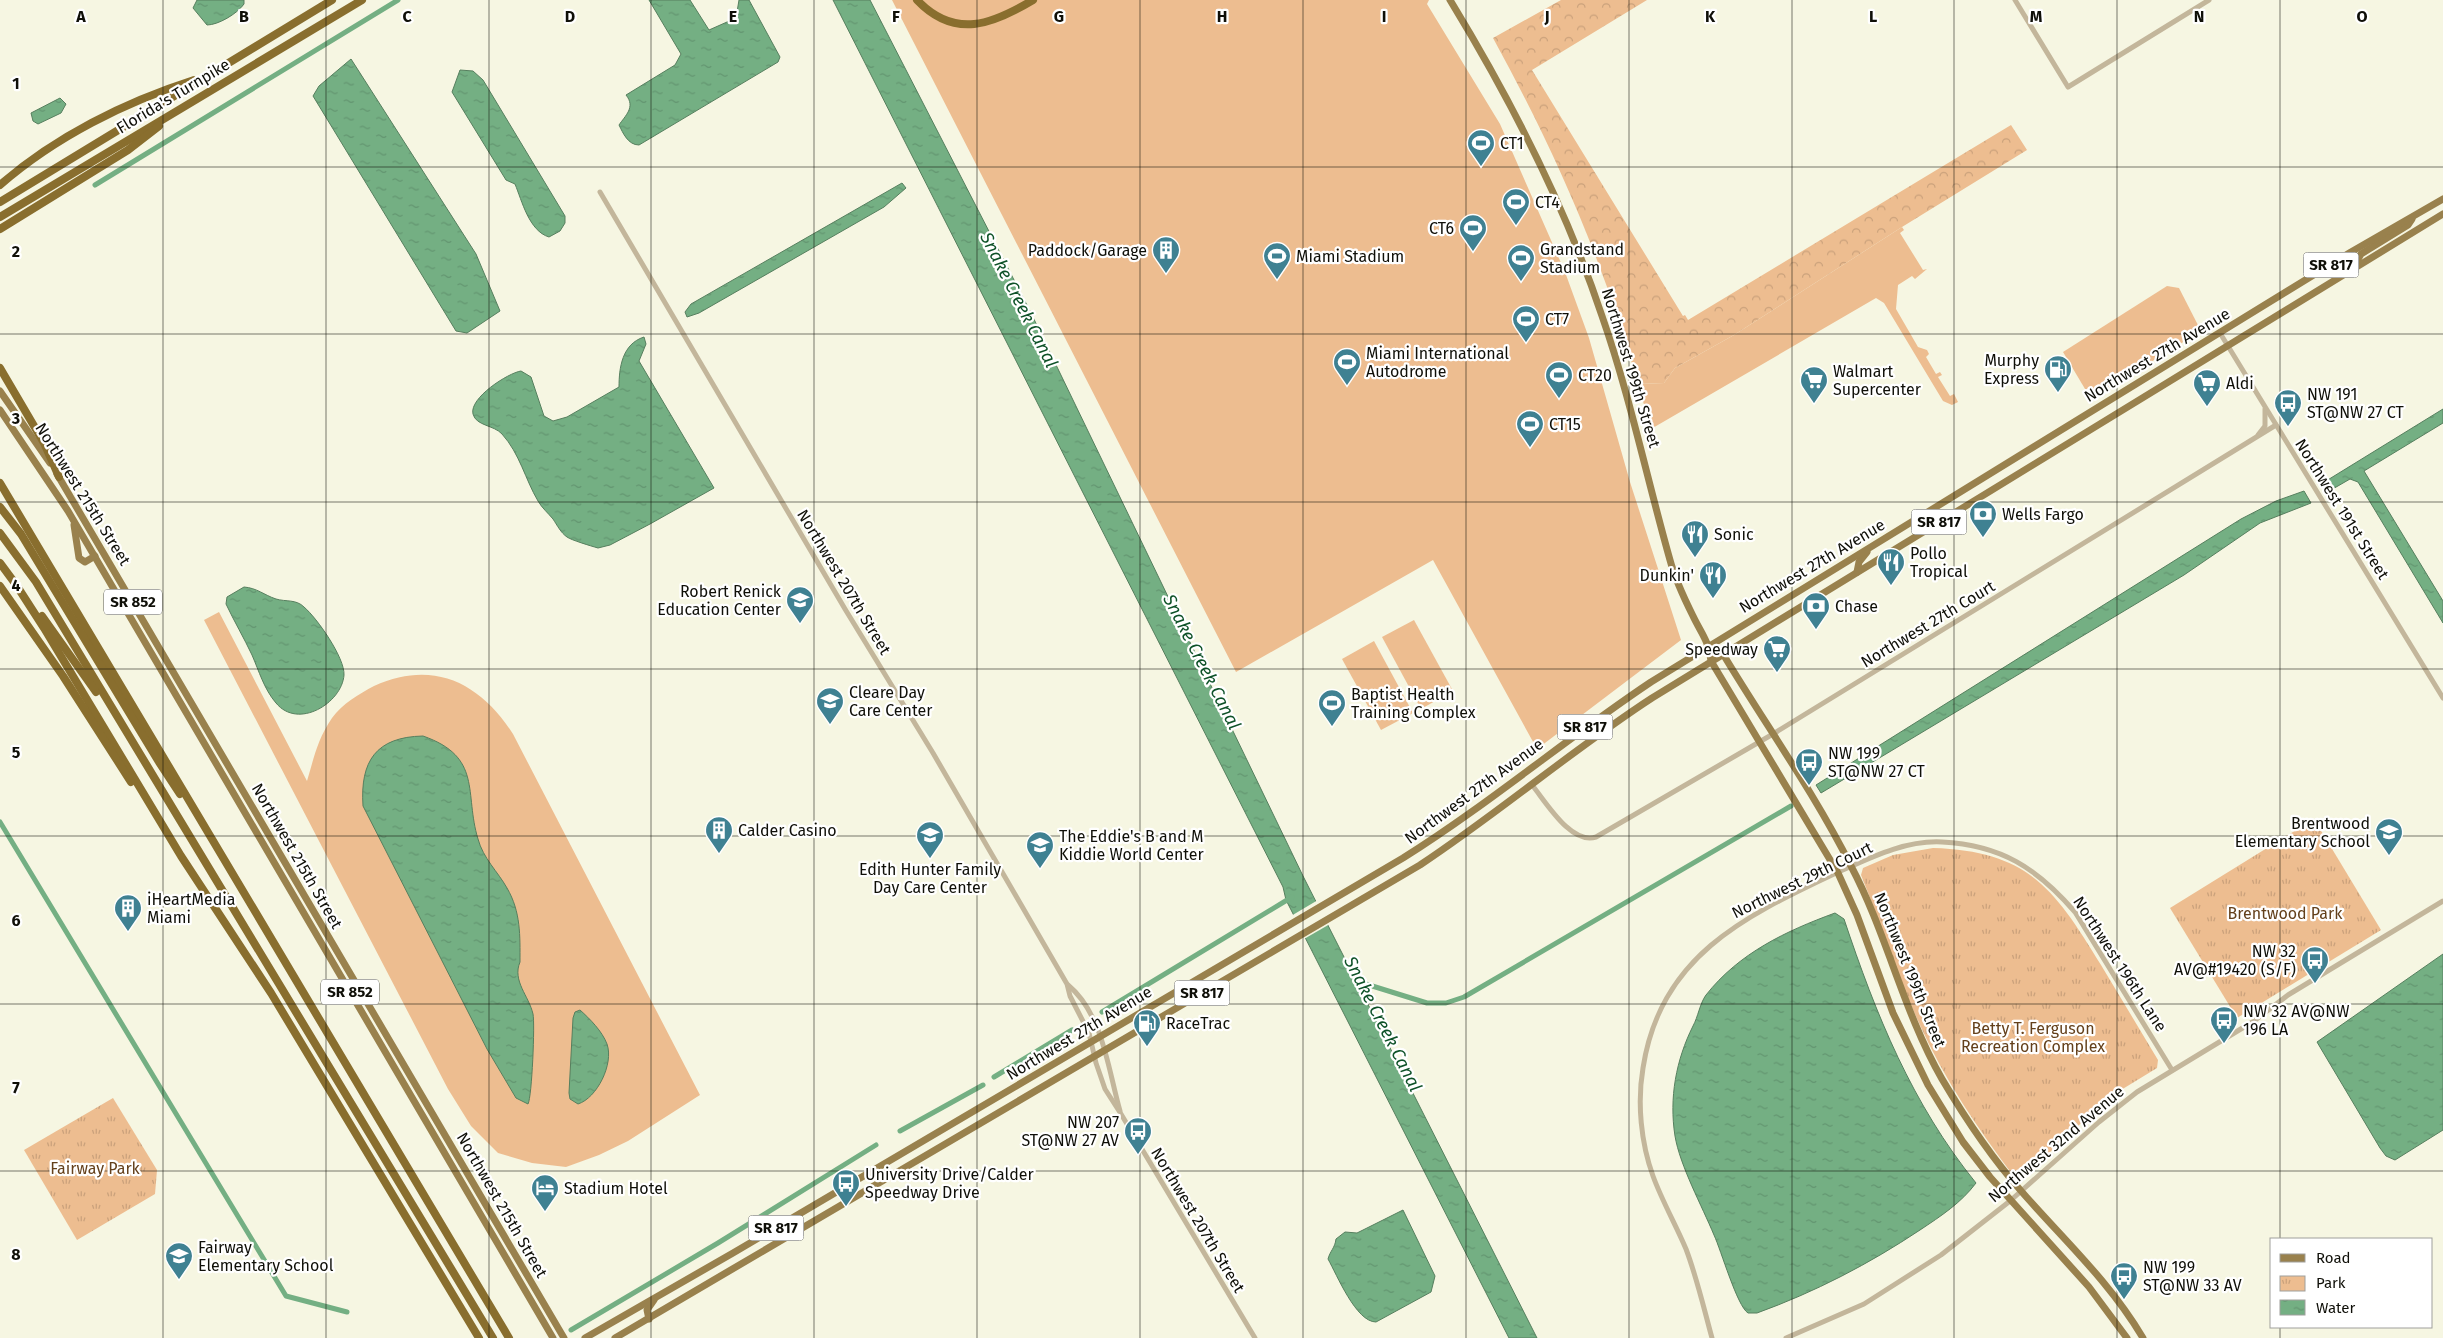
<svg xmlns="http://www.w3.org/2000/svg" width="2443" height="1338" font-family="'Fira Sans',sans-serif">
<defs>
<pattern id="forest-crowns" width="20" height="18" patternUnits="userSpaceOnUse" patternTransform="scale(1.25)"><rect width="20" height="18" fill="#edbd90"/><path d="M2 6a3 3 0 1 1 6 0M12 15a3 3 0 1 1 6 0" fill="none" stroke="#caa17b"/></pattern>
<pattern id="park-tufts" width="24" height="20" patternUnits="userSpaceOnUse" patternTransform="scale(1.25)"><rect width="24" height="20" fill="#edbd90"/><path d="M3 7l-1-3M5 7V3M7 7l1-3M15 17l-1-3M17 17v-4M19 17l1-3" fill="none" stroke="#caa17b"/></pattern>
<pattern id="water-ripples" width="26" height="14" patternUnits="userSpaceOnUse" patternTransform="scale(1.25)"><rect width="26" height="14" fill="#74af83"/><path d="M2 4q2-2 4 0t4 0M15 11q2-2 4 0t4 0" fill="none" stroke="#639570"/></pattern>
</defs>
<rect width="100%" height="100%" fill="#f6f6e2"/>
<g fill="#edbd90">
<path d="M892,0H1429L1427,4L1500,124L1565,272L1589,338L1630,482L1681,640L1537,749L1433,560L1236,672Z"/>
<path d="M1902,227L1904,230L1900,233L1923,270L1927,269L1915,279L1912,276L1898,285L1896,309L1918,347L1927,350L1929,354L1926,357L1936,374L1940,372L1942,375L1938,377L1950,396L1954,394L1958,402L1952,405L1943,401L1884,303L1876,298L1651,429L1638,384L1664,383L1675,368L1734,335Z"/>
<path d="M2167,286L2179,288L2201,331L2091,399L2063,352Z"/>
<path d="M219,612L307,781C314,758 317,740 332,718C342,704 359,694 374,686C434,659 480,683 513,734L700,1095L628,1141L599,1155L566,1167L532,1163L498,1153L471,1126L448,1089L204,620Z"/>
<path d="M1414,620L1453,691L1421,709L1382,637Z"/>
<path d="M1374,641L1413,713L1381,730L1342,659Z"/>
</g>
<path fill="url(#forest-crowns)" d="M1561,0H1647L1532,70L1683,316L1685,315L1688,320L2011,125L2027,150L1902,227L1734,335L1675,368L1664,383L1638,384C1604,262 1554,149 1493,38Z"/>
<g fill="url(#park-tufts)">
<path d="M2314,819L2381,930L2237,1018L2170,908Z"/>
<path d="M1933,848C2028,851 2054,888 2101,965C2120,997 2139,1028 2158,1060L2157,1068L2121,1090L2091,1114L2021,1179L2015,1178C1978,1129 1944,1079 1919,1023C1897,975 1881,924 1861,875L1863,868L1893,855Z"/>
<path d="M113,1098L157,1170L155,1194L77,1240L24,1150Z"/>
</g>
<g fill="url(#water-ripples)" stroke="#567f5e">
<path d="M197,0H244V4C237,14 218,25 207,25L193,8Z"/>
<path d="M649,0H690L709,30L736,18L739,0H749L780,57L778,62L639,145C628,145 623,133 619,125C625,116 636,107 626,95L675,65L681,54Z"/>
<path d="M833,0H870L1030,311L1303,876L1537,1338H1509L1286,900L1283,887Z"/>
<path d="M351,59L476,254L500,311L467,333L456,331L313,96L319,86Z"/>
<path d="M460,70L473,71L483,80L565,216V223L560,231L549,237C529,231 522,201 515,184L506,180L452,92Z"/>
<path d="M60,98L66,104L61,113L38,124L33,121L31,113Z"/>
<path d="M902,183L906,188L884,207L699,313L687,317L685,312L691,304Z"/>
<path d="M644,337L646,344L639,361L714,488L650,524L610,545L598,548C591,546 571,540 567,537C561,533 557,525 553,519C548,513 542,508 538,501C525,479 520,454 502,434C494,425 476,426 473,414C469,398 508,373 521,371L531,377L544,416L553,421L567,417L619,387C619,368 622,344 644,337Z"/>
<path d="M2443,409V423L2364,471L2443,601V623L2358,482L2350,479L2331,490L2327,489L2324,484L2326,481Z"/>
<path d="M2304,491L2311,503L2260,523L2184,575L1821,793L1816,785L2241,519L2276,501Z"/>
<path d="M244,587C257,588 264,595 276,599C286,602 296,599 304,607C317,618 345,658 344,675C342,703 298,730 276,703C264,689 259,671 252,655C244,638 234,621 226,604L227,597Z"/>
<path d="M423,736C483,757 464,793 478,839C483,858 498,872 507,888C521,912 520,936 520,962C512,981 529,996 533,1014C535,1023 532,1097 528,1104L516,1098L487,1049L363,806C360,761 376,737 423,736Z"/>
<path d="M1835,913L1844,919C1876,1015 1912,1104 1976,1183C1961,1203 1941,1216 1920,1230C1869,1264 1815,1292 1757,1313H1748C1737,1306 1721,1250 1714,1235C1702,1206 1680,1166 1675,1136C1669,1098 1676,1060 1693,1026C1698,1017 1700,1003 1706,995C1739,953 1786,931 1835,913Z"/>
<path d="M2443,954V1130L2395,1160L2386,1156L2380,1148L2317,1042Z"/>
<path d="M580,1010C590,1019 602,1031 607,1044C614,1064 597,1098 578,1104L570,1099L569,1093L573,1018L575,1012Z"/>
<path d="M1403,1210L1435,1276L1431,1292L1376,1322C1356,1322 1337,1275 1328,1259C1330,1251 1335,1248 1336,1239L1345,1232L1357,1233Z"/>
</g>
<path fill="#f6f6e2" d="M1318,900L1330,924L1304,939L1291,916Z"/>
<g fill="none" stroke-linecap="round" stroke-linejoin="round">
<g stroke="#74af83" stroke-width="5">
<path d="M95,185L398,0"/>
<path d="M0,822L286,1296L347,1312"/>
<path d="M1353,980L1427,1003H1446L1464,997L1791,806"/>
<path d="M1102,1012L1292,897"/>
<path d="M994,1077L1072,1030"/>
<path d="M900,1131L983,1085"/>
<path d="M571,1330L718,1243L876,1145"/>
</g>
<g stroke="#c3b69b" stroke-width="5">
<path d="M2015,0L2068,87L2209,0"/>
<path d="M600,192L845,609L933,753L1067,984L1070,996L1089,1033L1096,1063L1105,1089L1121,1114L1255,1338"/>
<path d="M2220,333L2443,698"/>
<path d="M2258,435L2265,426V409"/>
<path d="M1532,785C1546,802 1571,845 1596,837L1773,734L2276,425"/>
<path d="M1068,985C1103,1014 1108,1069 1120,1111"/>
<path d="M1712,1338C1704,1309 1697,1278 1686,1249C1676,1225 1662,1201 1653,1176C1641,1143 1637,1103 1643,1068C1660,957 1743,917 1834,874C1868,859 1904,840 1942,842C2001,845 2037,868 2075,912L2172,1070"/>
<path d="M1786,1338L1864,1304L1941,1255L2010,1201L2099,1122L2137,1092L2254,1021L2288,995L2443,901"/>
</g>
<g stroke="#99814d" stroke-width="7">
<path d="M1450,0C1511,100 1565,205 1602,316C1630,396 1647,479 1670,560C1675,579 1684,598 1693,616C1701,633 1709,641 1711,661L1838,873L1857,915L1893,1013L1928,1085L1963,1142L1990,1177L2089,1287L2127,1338"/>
<path d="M2353,268L2361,254L2408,225L2412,219"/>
<path d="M0,391L50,463"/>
<path d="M0,410L68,511L553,1338"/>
<path d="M57,474L564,1338"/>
<path d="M74,525L79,558L85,562L95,556"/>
<path d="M1857,572L1859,562L1867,552"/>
<path d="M1709,645L1723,654C1765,724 1814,792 1851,866C1887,934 1903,1011 1942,1079C1965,1118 1991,1157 2022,1192C2064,1240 2110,1282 2143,1338"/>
<path d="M649,1319L647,1310L654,1300"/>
<path d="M585,1338L733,1253L1403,858C1489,804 1567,738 1651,682L2351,252L2443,199"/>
<path d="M615,1338L1420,865C1500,812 1572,750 1652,698L2443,214"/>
</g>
<g stroke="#896e2e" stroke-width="8">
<path d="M917,0C955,40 993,24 1033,0"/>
<path d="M0,185C55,137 125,102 194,80"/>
<path d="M0,202L332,0"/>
<path d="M0,217L362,0"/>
<path d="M0,229L128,150L159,126"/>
<path d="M0,368L44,443L59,477"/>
<path d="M0,483L509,1338"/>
<path d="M0,507L21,534L159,762L180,794"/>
<path d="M0,533L36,582L493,1338"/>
<path d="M0,563L17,586"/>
<path d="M15,583L44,628L181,856L271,993L479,1338"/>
<path d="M0,586L63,676L131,782"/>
<path d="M42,616L96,692"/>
</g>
</g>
<path fill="none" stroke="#0f0f08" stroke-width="1" stroke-opacity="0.55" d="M163,0V1338M326,0V1338M489,0V1338M651,0V1338M814,0V1338M977,0V1338M1140,0V1338M1303,0V1338M1466,0V1338M1629,0V1338M1792,0V1338M1954,0V1338M2117,0V1338M2280,0V1239M0,167H2443M0,334H2443M0,502H2443M0,669H2443M0,836H2443M0,1004H2443M0,1171H2443M2280,1327V1338"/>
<defs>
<g id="stadium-pin" transform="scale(1.4375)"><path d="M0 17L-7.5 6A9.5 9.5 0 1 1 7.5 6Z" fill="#3f8192" stroke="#fff"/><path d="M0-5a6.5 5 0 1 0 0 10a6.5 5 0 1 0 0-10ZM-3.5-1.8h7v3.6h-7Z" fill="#fff"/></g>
<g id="building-pin" transform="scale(1.4375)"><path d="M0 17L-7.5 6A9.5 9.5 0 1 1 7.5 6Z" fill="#3f8192" stroke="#fff"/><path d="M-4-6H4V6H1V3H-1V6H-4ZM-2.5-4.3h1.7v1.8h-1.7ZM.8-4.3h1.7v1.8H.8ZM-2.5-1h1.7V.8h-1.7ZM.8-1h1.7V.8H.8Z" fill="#fff"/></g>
<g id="fuel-pin" transform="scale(1.4375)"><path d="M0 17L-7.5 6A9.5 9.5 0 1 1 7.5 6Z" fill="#3f8192" stroke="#fff"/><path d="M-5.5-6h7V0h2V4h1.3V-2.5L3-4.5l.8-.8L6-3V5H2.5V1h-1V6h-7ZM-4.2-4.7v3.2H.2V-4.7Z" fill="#fff"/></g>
<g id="supermarket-pin" transform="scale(1.4375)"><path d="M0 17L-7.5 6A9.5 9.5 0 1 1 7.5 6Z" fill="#3f8192" stroke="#fff"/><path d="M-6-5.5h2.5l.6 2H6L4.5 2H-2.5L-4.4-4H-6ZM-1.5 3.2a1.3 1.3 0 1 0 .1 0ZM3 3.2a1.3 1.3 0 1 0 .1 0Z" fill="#fff"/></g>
<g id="bus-pin" transform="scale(1.4375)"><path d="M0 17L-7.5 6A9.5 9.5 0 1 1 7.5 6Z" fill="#3f8192" stroke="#fff"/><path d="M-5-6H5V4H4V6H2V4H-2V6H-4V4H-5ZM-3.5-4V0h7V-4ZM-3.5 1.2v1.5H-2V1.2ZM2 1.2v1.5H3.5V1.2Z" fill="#fff"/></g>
<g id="bank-pin" transform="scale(1.4375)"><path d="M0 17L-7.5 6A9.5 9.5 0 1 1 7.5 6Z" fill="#3f8192" stroke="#fff"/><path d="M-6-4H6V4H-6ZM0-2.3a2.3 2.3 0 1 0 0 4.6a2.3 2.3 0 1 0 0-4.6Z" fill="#fff"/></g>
<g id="restaurant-pin" transform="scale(1.4375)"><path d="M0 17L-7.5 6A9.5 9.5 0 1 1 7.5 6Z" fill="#3f8192" stroke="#fff"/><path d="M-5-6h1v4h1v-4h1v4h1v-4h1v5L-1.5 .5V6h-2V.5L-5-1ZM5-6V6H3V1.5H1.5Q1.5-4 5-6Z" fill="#fff"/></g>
<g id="school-pin" transform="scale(1.4375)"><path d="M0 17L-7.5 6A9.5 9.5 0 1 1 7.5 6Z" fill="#3f8192" stroke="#fff"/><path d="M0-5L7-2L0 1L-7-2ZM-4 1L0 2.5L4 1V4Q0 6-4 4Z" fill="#fff"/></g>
<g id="hotel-pin" transform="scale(1.4375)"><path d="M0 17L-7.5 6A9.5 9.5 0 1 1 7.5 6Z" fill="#3f8192" stroke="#fff"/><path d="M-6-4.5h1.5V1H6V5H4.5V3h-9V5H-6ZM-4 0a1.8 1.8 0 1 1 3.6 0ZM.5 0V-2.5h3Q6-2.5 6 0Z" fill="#fff"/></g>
</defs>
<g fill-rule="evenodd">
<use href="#stadium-pin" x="1481" y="143"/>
<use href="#stadium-pin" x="1516" y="202"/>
<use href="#stadium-pin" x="1473" y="228"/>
<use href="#building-pin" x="1166" y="250"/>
<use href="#stadium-pin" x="1277" y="256"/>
<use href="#stadium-pin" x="1521" y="258"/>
<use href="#stadium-pin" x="1526" y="319"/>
<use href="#stadium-pin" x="1347" y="362"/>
<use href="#fuel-pin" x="2058" y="369"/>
<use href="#stadium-pin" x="1559" y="375"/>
<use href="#supermarket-pin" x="1814" y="380"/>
<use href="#supermarket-pin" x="2207" y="383"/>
<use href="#bus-pin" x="2288" y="403"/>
<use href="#stadium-pin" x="1530" y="424"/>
<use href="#bank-pin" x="1983" y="514"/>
<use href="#restaurant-pin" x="1695" y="534"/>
<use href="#restaurant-pin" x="1891" y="562"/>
<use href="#restaurant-pin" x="1713" y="575"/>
<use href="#school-pin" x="800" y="600"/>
<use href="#bank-pin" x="1816" y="606"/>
<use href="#supermarket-pin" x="1777" y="649"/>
<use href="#school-pin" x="830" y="701"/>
<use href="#stadium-pin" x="1332" y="703"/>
<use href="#bus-pin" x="1809" y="762"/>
<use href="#building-pin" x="719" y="830"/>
<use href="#school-pin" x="2389" y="832"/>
<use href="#school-pin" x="930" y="835"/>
<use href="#school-pin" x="1040" y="845"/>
<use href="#building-pin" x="128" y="908"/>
<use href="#bus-pin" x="2315" y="960"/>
<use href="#bus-pin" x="2224" y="1020"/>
<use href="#fuel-pin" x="1147" y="1023"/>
<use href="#bus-pin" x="1138" y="1131"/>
<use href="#bus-pin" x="846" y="1183"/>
<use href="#hotel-pin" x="545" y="1188"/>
<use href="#school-pin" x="179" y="1256"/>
<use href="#bus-pin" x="2124" y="1276"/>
</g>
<g text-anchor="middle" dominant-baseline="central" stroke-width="4.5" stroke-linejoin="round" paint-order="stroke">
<g fill="#fff" stroke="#575752" stroke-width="1">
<rect x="2303.5" y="252.5" width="55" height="25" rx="4"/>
<rect x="1911.5" y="509.5" width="55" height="25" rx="4"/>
<rect x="104" y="589.5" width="58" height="25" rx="4"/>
<rect x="1557.5" y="714.5" width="55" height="25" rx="4"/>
<rect x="321" y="979.5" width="58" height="25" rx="4"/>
<rect x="1174.5" y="980.5" width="55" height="25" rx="4"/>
<rect x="748.5" y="1215.5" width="55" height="25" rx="4"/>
</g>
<g font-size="15" font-weight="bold" fill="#0f0f08">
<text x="2331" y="265">SR 817</text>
<text x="1939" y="522">SR 817</text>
<text x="133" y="602">SR 852</text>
<text x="1585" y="727">SR 817</text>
<text x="350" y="992">SR 852</text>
<text x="1202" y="993">SR 817</text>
<text x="776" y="1228">SR 817</text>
</g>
<g font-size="16" fill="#0f0f08" stroke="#fff">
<text transform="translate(173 96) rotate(-31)">Florida's Turnpike</text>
<text transform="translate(2157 355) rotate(-31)">Northwest 27th Avenue</text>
<text transform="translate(1631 368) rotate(73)">Northwest 199th Street</text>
<text transform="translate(83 494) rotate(58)">Northwest 215th Street</text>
<text transform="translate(2342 509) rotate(58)">Northwest 191st Street</text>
<text transform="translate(1812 566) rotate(-31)">Northwest 27th Avenue</text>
<text transform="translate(844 582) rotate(59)">Northwest 207th Street</text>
<text transform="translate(1928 624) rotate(-31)">Northwest 27th Court</text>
<text transform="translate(1474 791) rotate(-36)">Northwest 27th Avenue</text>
<text transform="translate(297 856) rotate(60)">Northwest 215th Street</text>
<text transform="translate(1802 880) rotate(-26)">Northwest 29th Court</text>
<text transform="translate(2120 964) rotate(57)">Northwest 196th Lane</text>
<text transform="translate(1910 970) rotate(68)">Northwest 199th Street</text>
<text transform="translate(1079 1033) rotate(-31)">Northwest 27th Avenue</text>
<text transform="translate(2056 1144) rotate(-40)">Northwest 32nd Avenue</text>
<text transform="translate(502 1205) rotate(60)">Northwest 215th Street</text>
<text transform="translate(1198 1220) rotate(59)">Northwest 207th Street</text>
</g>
<g font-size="16" fill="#0f0f08" stroke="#fff" text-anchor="start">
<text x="1500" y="143">CT1</text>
<text x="1535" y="202">CT4</text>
<text x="1454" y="228" text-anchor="end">CT6</text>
<text x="1540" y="249">Grandstand<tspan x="1540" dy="18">Stadium</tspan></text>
<text x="1147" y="250" text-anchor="end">Paddock/Garage</text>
<text x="1296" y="256">Miami Stadium</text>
<text x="1545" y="319">CT7</text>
<text x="1366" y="353">Miami International<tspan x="1366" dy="18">Autodrome</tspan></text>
<text x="2039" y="360" text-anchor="end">Murphy<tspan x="2039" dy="18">Express</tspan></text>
<text x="1833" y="371">Walmart<tspan x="1833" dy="18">Supercenter</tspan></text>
<text x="1578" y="375">CT20</text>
<text x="2226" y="383">Aldi</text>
<text x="2307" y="394">NW 191<tspan x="2307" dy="18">ST@NW 27 CT</tspan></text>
<text x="1549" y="424">CT15</text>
<text x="2002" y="514">Wells Fargo</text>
<text x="1714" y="534">Sonic</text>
<text x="1910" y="553">Pollo<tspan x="1910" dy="18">Tropical</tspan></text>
<text x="1694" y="575" text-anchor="end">Dunkin'</text>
<text x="781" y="591" text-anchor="end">Robert Renick<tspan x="781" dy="18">Education Center</tspan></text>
<text x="1835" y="606">Chase</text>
<text x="1758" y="649" text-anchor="end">Speedway</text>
<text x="849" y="692">Cleare Day<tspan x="849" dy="18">Care Center</tspan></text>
<text x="1351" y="694">Baptist Health<tspan x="1351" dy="18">Training Complex</tspan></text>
<text x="1828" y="753">NW 199<tspan x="1828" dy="18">ST@NW 27 CT</tspan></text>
<text x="2370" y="823" text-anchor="end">Brentwood<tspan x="2370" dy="18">Elementary School</tspan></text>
<text x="738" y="830">Calder Casino</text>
<text x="1059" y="836">The Eddie's B and M<tspan x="1059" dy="18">Kiddie World Center</tspan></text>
<text x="930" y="869" text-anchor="middle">Edith Hunter Family<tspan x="930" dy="18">Day Care Center</tspan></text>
<text x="147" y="899">iHeartMedia<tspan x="147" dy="18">Miami</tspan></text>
<text x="2296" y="951" text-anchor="end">NW 32<tspan x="2296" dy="18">AV@#19420 (S/F)</tspan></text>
<text x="2243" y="1011">NW 32 AV@NW<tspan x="2243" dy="18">196 LA</tspan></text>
<text x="1166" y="1023">RaceTrac</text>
<text x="1119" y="1122" text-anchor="end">NW 207<tspan x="1119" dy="18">ST@NW 27 AV</tspan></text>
<text x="865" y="1174">University Drive/Calder<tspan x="865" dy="18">Speedway Drive</tspan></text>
<text x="564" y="1188">Stadium Hotel</text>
<text x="198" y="1247">Fairway<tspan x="198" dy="18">Elementary School</tspan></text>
<text x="2143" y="1267">NW 199<tspan x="2143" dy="18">ST@NW 33 AV</tspan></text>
</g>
<g font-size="16" fill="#64401b" stroke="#fff">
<text x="2285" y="913">Brentwood Park</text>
<text x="2033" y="1028">Betty T. Ferguson<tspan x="2033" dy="18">Recreation Complex</tspan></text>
<text x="95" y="1168">Fairway Park</text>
</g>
<g font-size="18" font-style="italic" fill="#0e5228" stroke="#fff">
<text transform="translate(1019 300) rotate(63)">Snake Creek Canal</text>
<text transform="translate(1202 662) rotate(63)">Snake Creek Canal</text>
<text transform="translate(1383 1024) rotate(63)">Snake Creek Canal</text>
</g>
</g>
<g font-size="16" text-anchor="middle" font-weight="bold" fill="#0f0f08" stroke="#fff" stroke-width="4.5" stroke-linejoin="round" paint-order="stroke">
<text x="81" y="22">A</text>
<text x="244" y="22">B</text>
<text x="407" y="22">C</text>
<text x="570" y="22">D</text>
<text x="733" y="22">E</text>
<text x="896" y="22">F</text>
<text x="1059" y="22">G</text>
<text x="1222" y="22">H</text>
<text x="1384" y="22">I</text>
<text x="1547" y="22">J</text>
<text x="1710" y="22">K</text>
<text x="1873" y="22">L</text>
<text x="2036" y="22">M</text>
<text x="2199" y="22">N</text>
<text x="2362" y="22">O</text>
<text x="16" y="89">1</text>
<text x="16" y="257">2</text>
<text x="16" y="424">3</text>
<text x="16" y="591">4</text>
<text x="16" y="758">5</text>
<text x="16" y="926">6</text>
<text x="16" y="1093">7</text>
<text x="16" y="1260">8</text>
</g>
<rect x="2270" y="1238" width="162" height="90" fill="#ffffff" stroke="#9f9f9c"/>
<rect x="2280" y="1254" width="25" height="8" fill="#99814d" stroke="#9f9f9c"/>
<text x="2316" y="1263" font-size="15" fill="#0f0f08">Road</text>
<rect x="2280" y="1276" width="25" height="15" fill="url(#park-tufts)" stroke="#9f9f9c"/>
<text x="2316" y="1288" font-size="15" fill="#0f0f08">Park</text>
<rect x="2280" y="1300" width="25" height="15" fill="url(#water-ripples)" stroke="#9f9f9c"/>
<text x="2316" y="1313" font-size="15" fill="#0f0f08">Water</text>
</svg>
